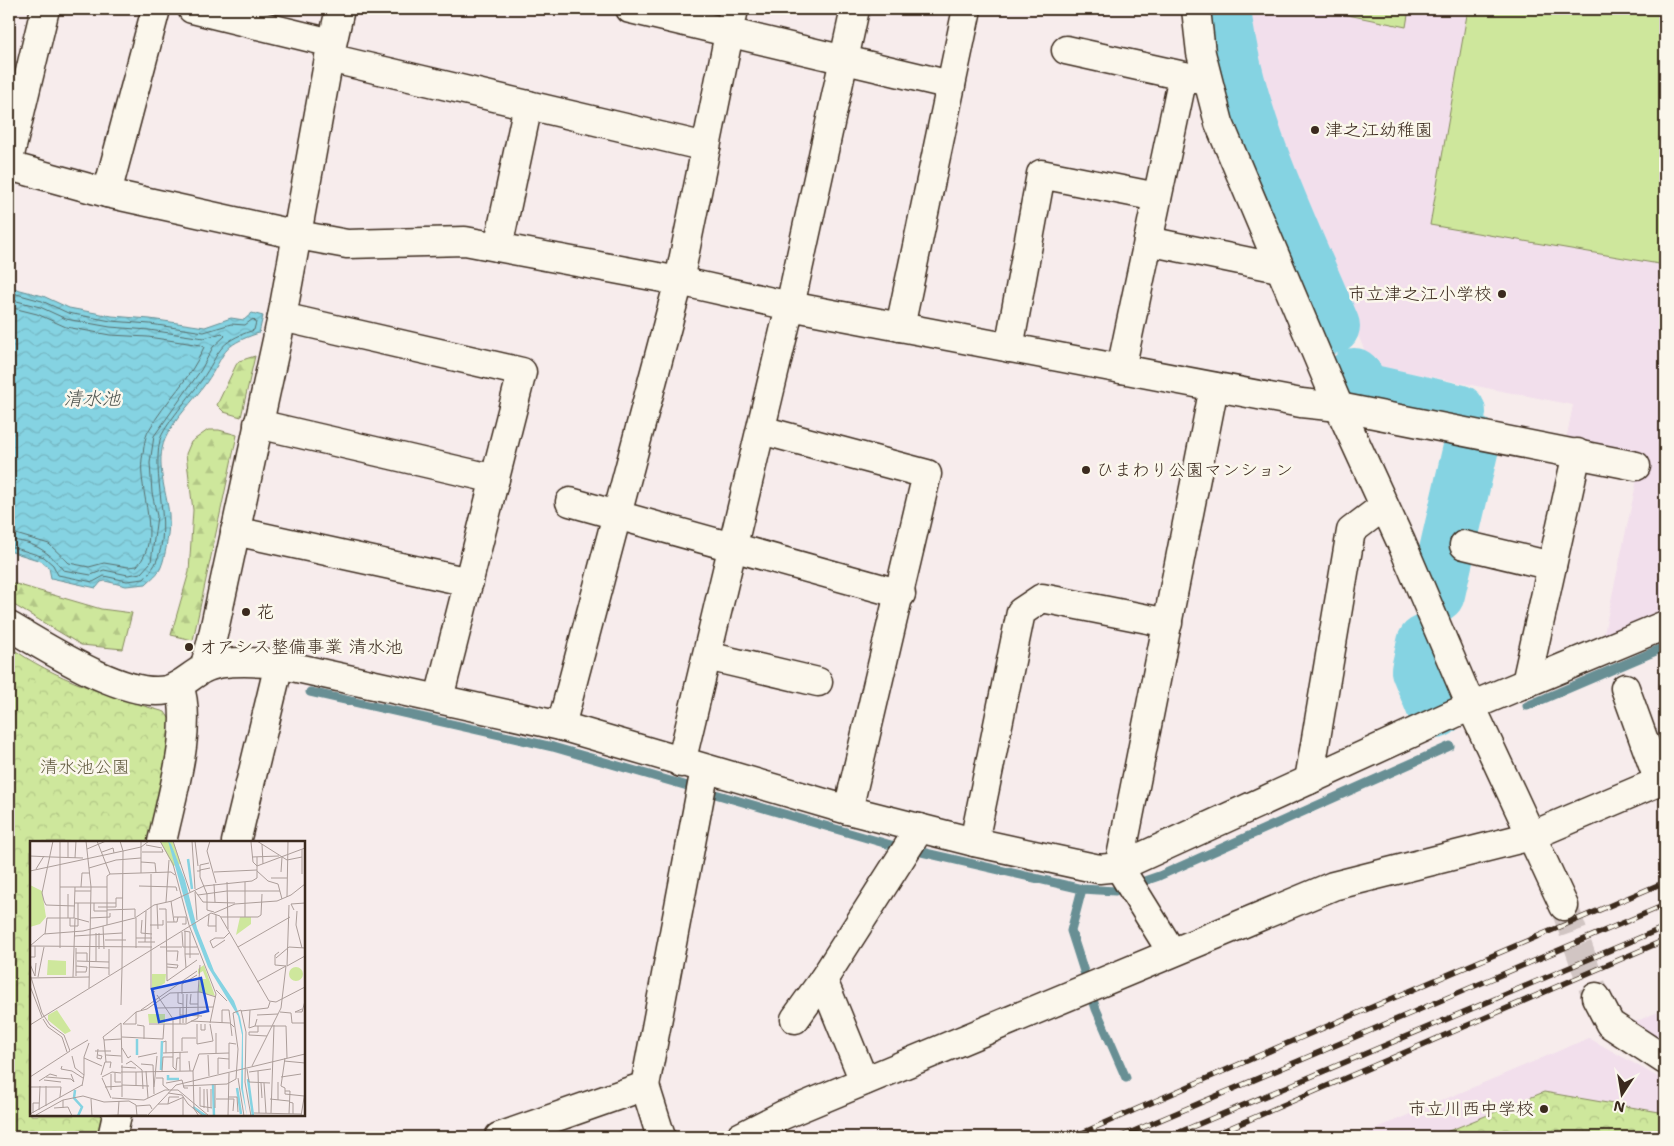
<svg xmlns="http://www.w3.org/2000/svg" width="1674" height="1146" font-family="'Shantell Sans','Klee One',sans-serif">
<defs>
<pattern id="forest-firs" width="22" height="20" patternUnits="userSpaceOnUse" patternTransform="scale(1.25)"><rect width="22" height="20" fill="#cee79c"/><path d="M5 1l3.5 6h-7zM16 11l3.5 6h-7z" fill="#b2c686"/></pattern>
<pattern id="park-crowns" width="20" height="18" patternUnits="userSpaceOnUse" patternTransform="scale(1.25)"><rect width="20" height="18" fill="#cee79c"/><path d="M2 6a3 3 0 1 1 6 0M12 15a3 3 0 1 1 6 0" fill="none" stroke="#b2c686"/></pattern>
<pattern id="water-waves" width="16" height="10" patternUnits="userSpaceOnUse" patternTransform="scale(1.25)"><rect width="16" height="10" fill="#85d3e2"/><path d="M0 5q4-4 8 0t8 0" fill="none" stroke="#74b5c1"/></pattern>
</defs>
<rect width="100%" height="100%" fill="#f7ecec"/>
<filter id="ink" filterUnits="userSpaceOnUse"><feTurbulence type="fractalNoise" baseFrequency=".02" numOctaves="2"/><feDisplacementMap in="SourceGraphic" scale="10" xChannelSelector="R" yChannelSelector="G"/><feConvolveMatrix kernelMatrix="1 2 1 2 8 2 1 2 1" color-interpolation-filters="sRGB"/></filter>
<g filter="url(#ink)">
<g fill="#f2dfec">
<path d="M1229,9H1665V612L1603,638L1642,456L1566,440L1573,405L1371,365L1307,218L1298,222L1249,110L1234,42Z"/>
<path d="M1665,1009V1044L1630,1024Z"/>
<path d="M1589,1038L1665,1081V1137H1356Z"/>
</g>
<g fill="#cee79c" stroke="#84885d">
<path d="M1319,9H1409L1406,27Z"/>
<path d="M1468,9H1665V265L1430,225Z"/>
</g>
<g fill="url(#forest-firs)" stroke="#84885d">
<path d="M255,356L241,417L224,412L217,405L236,365L239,361Z"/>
<path d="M208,430H219L237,435L193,640L171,635L189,572L193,510L186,454L191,442Z"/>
<path d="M9,582L101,609L132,613L123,649L81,645L9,602Z"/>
</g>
<g fill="url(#park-crowns)" stroke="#84885d">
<path d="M9,646C53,679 112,697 165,712L173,724L152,842H31V1115H106L102,1137H28L9,1131Z"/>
<path d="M1544,1092L1665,1113V1137H1434Z"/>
</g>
<path fill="url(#water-waves)" stroke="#678f94" d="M9,287L43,296L69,308L112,316L150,319L205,327L231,318L244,320L252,313L263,316L259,333C219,346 227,353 206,383C195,399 172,422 165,439C155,463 166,490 169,514C170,525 166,556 161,567C159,573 151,579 146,584L126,586L105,581L101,582L96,588L51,578L49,568L41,561L9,551Z"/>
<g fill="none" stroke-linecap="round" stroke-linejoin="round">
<g stroke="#596e6c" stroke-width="1">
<path d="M9,292L42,301L68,313L111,321L150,324L204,332L231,324L245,325L253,319L256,322L254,330C215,343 222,351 201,381C192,394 163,427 160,440C150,485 181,543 144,579L127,581L104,576L93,582L58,575L53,565L44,557L9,546"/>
<path d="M9,299L40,307L66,319L110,327L149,330L204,338L222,333L225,336L213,347L201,370L154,436L150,463L152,493L157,516L151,562L141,573L128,575L104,570L91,575L63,570C50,552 33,541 9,540"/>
<path d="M9,307L37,314L66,327L110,335L148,337L201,345L204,347C191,379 165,401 149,430C144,438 144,450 142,459C138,492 163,539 137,566L128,567L104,563L89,567L69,563L49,544L9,532"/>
</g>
<g stroke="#678f94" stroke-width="9">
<path d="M310,692L553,747L891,845L1082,889L1115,891L1159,876L1450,746"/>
<path d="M1527,706L1665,647"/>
<path d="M1082,889L1071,931L1096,1009L1126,1078"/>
</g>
<g stroke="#85d3e2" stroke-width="56">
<path d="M1223,9C1236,120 1289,223 1332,326"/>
<path d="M1354,376L1364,391L1458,412"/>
<path d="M1437,594L1472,443"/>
<path d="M1425,643L1419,670L1436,711"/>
</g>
<path stroke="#d1c5c3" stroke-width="28" stroke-dasharray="28 14" stroke-linecap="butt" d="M1564,906L1596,997"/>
<g stroke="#3b2a1e" stroke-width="31">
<g id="street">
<path d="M192,9L332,43"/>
<path d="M630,9L951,85"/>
<path d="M1196,9L1201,53L1219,123L1339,407L1401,542L1471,706L1564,906"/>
<path d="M1066,50L1202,80"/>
<path d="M329,58L706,147"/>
<path d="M9,159L45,9"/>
<path d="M9,166L107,193L298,235L347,244L465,241L679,281L790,306L1301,403L1339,407L1636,466"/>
<path d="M107,193L156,9"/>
<path d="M1148,241L1279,268"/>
<path d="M498,247L528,105"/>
<path d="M282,317L522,372L439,698"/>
<path d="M900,327L967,9"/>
<path d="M1009,348L1041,174L1157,197"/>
<path d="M1121,369L1183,76"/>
<path d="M258,424L495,479"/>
<path d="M761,430L927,474L848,810"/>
<path d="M570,502L901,594"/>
<path d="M235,531L469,582"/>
<path d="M1464,545L1552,566"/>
<path d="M9,626C46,647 124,699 167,690C182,686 191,675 203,669C222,659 258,662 279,664L561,726L848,810L974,842L1099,869L1119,867L1471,706L1665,625"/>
<path d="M707,656L818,682"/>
<path d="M204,668L211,644L282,317L329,58L340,9"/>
<path d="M1526,683L1577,453"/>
<path d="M1625,688L1659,782"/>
<path d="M561,726L679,281L734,9"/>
<path d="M681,763L790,306L855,9"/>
<path d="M1309,780L1351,531L1384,506"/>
<path d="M162,842C171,798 194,727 179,685"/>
<path d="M236,842L279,664"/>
<path d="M974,842L1021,612L1042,598L1168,623"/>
<path d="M1171,951L1119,867L1214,387"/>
<path d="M823,980L864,1081"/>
<path d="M1596,997L1610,1024L1665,1060"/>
<path d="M795,1019L823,980L920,828"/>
<path d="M645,1086L661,1137"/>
<path d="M112,1137L117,1115"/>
<path d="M499,1137L645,1086L705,769"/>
<path d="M740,1137L783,1115L1333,886L1531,836L1665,779"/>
</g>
</g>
<use href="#street" stroke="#fbf7ec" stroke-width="28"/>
<g stroke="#3b2a1e" stroke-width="5.5">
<g id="rail">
<path d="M1073,1137L1274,1049L1665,882"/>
<path d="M1120,1137L1665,905"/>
<path d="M1168,1137L1665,927"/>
<path d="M1209,1137L1665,940"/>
</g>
</g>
<use href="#rail" stroke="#fbf7ec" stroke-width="4" stroke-dasharray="11" stroke-linecap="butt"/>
</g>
</g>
<g fill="#3b2a1e" stroke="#fbf7ec" stroke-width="2">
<circle cx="1315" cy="130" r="5"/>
<circle cx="1502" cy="294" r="5"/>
<circle cx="1086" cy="470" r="5"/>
<circle cx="246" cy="612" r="5"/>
<circle cx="189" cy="647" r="5"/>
<circle cx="1544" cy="1109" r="5"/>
</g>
<g text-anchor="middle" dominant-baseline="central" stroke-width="5" stroke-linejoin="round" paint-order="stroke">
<g font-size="18" fill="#3b2a1e" stroke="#fbf7ec" text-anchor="start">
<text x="1325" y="130">津之江幼稚園</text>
<text x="1492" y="294" text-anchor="end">市立津之江小学校</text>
<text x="1096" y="470">ひまわり公園マンション</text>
<text x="256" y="612">花</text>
<text x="199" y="647">オアシス整備事業 清水池</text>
<text x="1534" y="1109" text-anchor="end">市立川西中学校</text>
</g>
<g font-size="18" fill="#60593e" stroke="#fbf7ec">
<text x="85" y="767">清水池公園</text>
</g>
<g font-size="19" font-style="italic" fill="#4e544f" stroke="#fbf7ec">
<text x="92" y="398">清水池</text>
</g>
</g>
<g transform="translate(30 841)">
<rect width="275" height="275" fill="#f7ecec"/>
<path d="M18,119L36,120V134H17ZM259 133a7 7 0 1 1 14 0a7 7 0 1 1-14 0ZM27,169L41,190L35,193L18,179V174ZM118,173H135V182H119Z" fill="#cee79c"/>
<path d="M130,0H143L151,23L143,25ZM0,44L12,50L16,76L10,83L0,86ZM210,76H221V83L206,94ZM174,124L185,155L168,151L170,138H176L173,130L168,133V128ZM122,133H136L135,142L122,149Z" fill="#cee79c"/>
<path d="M138,0L141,3L155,39L167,87L184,130L204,160L210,176L213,192V248L217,275L211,247L212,194L208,175L178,126L161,82Z" fill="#85d3e2"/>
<path fill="none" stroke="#85d3e2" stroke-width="2.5" d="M158,18L162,48M107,214V198M131,229L132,200M138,234V238H149M218,238L223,275M183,243L184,275M207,247L211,273M45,249L44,257L52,266L48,275M163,266L176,275"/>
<path fill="none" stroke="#ac9e9a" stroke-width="1" d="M23,0L12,52L14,60L16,64L45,65M56,0L61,46L59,147M67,0L80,33M130,0L143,23L159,84L186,153L180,182M143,0L160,51M162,0L165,48M165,0L168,25M180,0L177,10L186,42M195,0H226M227,0L257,19L272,16M221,1L223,21L227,25M232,3L233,23M116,4L132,7M57,8L76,0M72,11L83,7L84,12M112,11H133L132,8M0,15L22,16M22,16L53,17M38,16V0M222,16L249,15M45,17L46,0M111,21L125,22L126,32M227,25L275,7M59,27L86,19L111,17M180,27L170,29V36L177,53V69L184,71M6,28L14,15M0,30L93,10L90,0M167,30H170V24L179,22M227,30L238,40L248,43L252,58M184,31L227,29M251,31L252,16M111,32V0M80,33L141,31L145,34M121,33V149L125,151M272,33V8M241,37H257M197,41L198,88M215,41V76M184,43L185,61M109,45L146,46L147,50M30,46H77M51,46L52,32H59M45,50H61M165,50L173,61L205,62M165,51L167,79M38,53V77M168,54L197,50H250M257,56L258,0M141,60L144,81M136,61L139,19M45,62H86M64,62V70H77M127,63L128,88M259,64L257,125L275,115M68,66H86V57H93M129,68H136L137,140M77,69L105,68V76M264,69L261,63L275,62M267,70L266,84L272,107M184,72L205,63L247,60L261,54L275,43M179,73L178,85H186M144,76H156V83H152M191,76H228L231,74L232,53M40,77V85H48V79M44,77L45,46M60,77L80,76V72M106,77V107M48,79V62M112,79L111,92L122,93M137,81H147L148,76M77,84V35L80,33M120,84H133V79M73,85L74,108M154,90L160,91V117M155,90V113M152,91L153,106H167M186,91V74M15,93L17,77H44L59,81M44,95L92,92M106,97H122M185,97L180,100L183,107L195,99M185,97H194L199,92M75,99H96M108,101H125M115,101L116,70M0,105L14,93L53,90L105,77L124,64L142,60L174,45L222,40L227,37V16M0,105L122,106M130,106H152M208,106L260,76M30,107V0M69,108V92M79,108V134M137,110H148L147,120M46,112H57V120M0,116H5V105M246,117L259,106L275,107M47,120L79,121M66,120V92M0,123L5,135L6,122M46,125L57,126L56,131H46M60,126L79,127M137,126L147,127L148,124L137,123M92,127L93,10L111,6L119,0M156,127L155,113H169M0,133L12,172L20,184L34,194L40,210L0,236M46,135V107M8,136L14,106M43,136L45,78M0,137L59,136M137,140L167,119M227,141L256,125M0,145L12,176M186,149L197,160M148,152V162L153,163M168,152L170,124M152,153V143L167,134M161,153L160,163H168M127,154L143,178V226L146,229M91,164L92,127M127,167L183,166M150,167V183M272,168L265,171H272L275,160M111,169L167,130M220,169L219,187L225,185L227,178M211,170L238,167L240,161M250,171L261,172L262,182H275M150,174L172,175M227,174L248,173M13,178L18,186L32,196L37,211M161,180L200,182L204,186M153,182V153M156,182L157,153M192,182V169H199L202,195M93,183L106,171L117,168L140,152L170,151L186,156M93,183H106V171M119,183H156L168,177V152M167,183V203L183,200L180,183M171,183V189H175V183M0,184L181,72L190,75L239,160L246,161L275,146M107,184L114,185V198M225,185H256L257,217M186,192V212M219,194L237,195M219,194V191H228V185M92,196L133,198L134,183M74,199L73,196L91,182L92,222M133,201L136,200V212M92,207L98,217L101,215M41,209L58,199M65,210H81M152,210V197H166M150,211V230M133,212L158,211M68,214L72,215L71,218L67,217L68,208M76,214L91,215M178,214L179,235M42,215L45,227L54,234L52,245M108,216L127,212M54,217L72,225M255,217L251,245L255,247V253L274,255M159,220L160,230H163L164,268L169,275M254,220L275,222M76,221L74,199L91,198M96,223L101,220L112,229L113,248M111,223L123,224L124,253M92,224V256M32,225L31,228L42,230L53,237M222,225L251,167L256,125L245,124V114L249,111M91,226L106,227M199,228V202L206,203M217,228L219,241L240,242M146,229L147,217H150M116,230L118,257M132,230L133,216H143M163,230L169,213L199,212M228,230L229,272M91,231H106V245M106,231L160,230M219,231L241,228M85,232V241H91M81,233V249M188,233V217L199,218M54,234V216L59,202M71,234L75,221H81L80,227M16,236L41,238L44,241L41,233M72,236L82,231L91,232M251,236L271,233M72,237L81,257M126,237H133V244L139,249M208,237L214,275M14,239L31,241M9,240L20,233L27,235M136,242L152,239L154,247H158M231,242L232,257M234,242L236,272M185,243V267M92,244L119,245M153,245L197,243L206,238L208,208L203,172L211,169L216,191L215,241L221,275M0,246H31L30,256M75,246L92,245M124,246L127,215M170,246V265L182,267M174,248V267M177,248L178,271M181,248V267M255,250H260L259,273M138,252L152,254L158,263L173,275M198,256H207L208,271M82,257L114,259L135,249H148L179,275M61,258L62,275M186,258H204L203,270M240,258L259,260M33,259L53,255L74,261L99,260L106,264L107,275M248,259V241M259,261L263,262V273M128,263H138L154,256M138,263L139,256H149M16,265V245M106,265L120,264L122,268M24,267L38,266L42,275M9,269L10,245M3,272V262H9M224,272L271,273M241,272L244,184M0,273L52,244M6,274L33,259V267M88,274H117M61,275L88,274L89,260M117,275L146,244L275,213M153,275V257M198,275L199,232M271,275L275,251"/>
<path fill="#1d4ed8" fill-opacity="0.15" stroke="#1d4ed8" stroke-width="2.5" d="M171,137L178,170L129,181L122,148Z"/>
<rect width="275" height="275" fill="none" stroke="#3b2a1e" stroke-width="2.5"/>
</g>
<rect width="1674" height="1146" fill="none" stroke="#fbf7ec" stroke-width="30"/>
<rect x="15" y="15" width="1644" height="1116" fill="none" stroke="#3b2a1e" stroke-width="2" filter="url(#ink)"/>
<g transform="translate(1622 1094) rotate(192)" stroke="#fbf7ec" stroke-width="4" paint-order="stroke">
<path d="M0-4L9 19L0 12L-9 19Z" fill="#3b2a1e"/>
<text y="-8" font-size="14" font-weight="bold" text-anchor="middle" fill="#3b2a1e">N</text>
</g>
</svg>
